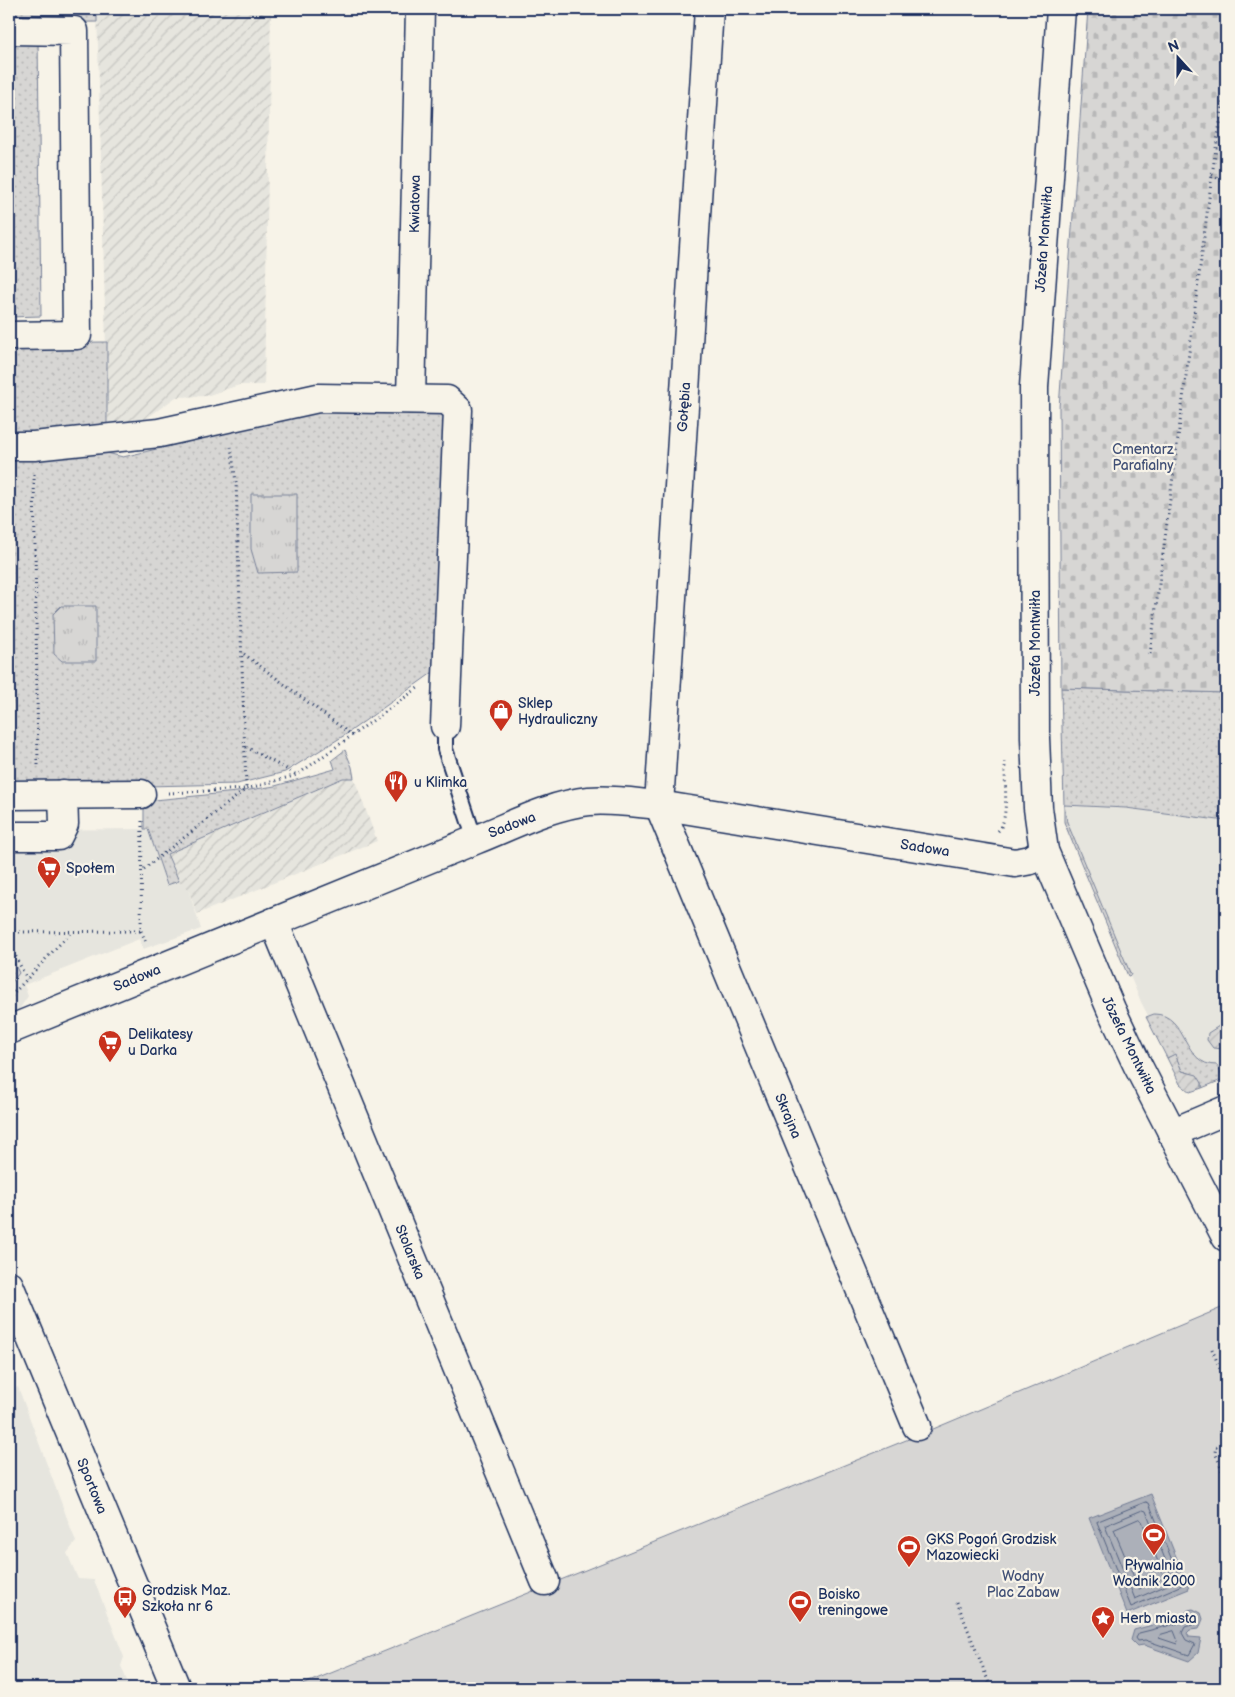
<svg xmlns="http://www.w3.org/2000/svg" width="1235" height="1697" font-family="'Balsamiq Sans',sans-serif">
<defs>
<pattern id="industrial-furrows" width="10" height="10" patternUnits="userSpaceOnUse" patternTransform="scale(1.25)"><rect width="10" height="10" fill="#e6e5de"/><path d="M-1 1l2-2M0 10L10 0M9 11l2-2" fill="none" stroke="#c5c5c1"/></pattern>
<pattern id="grass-dots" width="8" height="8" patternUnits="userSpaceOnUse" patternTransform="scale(1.25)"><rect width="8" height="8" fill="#d7d6d4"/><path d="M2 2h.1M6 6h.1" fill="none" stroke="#b8b8b8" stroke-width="1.8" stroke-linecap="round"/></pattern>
<pattern id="cemetery-stones" width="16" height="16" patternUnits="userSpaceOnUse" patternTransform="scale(1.25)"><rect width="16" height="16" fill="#d7d6d4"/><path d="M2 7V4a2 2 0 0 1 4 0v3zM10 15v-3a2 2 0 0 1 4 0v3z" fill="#b8b8b8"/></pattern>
<pattern id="park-tufts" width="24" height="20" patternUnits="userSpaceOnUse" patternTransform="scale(1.25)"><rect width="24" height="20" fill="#d7d6d4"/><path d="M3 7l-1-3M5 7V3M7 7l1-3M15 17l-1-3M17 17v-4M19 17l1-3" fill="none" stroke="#b8b8b8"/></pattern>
<pattern id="garden-furrows" width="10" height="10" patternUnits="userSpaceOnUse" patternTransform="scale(1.25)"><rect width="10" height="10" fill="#d7d6d4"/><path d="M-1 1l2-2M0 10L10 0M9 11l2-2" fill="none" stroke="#b8b8b8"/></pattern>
</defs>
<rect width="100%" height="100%" fill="#f7f3e8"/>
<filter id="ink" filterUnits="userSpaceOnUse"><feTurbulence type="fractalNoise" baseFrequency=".02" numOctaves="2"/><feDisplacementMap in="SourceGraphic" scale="10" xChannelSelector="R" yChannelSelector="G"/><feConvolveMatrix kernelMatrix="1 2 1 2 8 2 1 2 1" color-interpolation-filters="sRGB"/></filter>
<g filter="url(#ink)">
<g fill="#e6e5de">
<path d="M1065,805L1126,808L1226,821V1077L1196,1088L1178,1073L1141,1002L1065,822Z"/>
<path d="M148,829L167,885L179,881L188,889L201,929L143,949L139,939L24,985L28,996L18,1011L9,1014V830Z"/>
<path d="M18,1387L76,1542L67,1553L78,1579L94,1580L124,1657L121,1666L129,1686L135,1688H9V1391Z"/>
</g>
<g fill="url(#industrial-furrows)">
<path d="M97,9H271L264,385H239L206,396L176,397L140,423H108Z"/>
<path d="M343,778H354L377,841L197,914L188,889L181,885L167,854Z"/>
</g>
<g fill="url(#grass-dots)" stroke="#798299">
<path d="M9,9H97V22L9,23Z"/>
<path d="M9,36H38L41,316L9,317Z"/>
<path d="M107,342V432L9,439V343Z"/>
<path d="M347,404L440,412L446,418L439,668L345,735L285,772L237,784L9,789V450L99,451L123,457Z"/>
<path d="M1061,688L1226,693V821L1126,808L1064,805Z"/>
<path d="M345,750L352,767L354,778H343L167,854L179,881L167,885L148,829H144V801L237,792L275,786L335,769L332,760Z"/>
<path d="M9,953L19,973L9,986Z"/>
<path d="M1154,1014C1188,1014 1182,1066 1217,1065L1224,1079L1202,1088V1083L1189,1073L1182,1071L1175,1055L1167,1058L1146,1017Z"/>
</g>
<path fill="url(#cemetery-stones)" stroke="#798299" d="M1088,9H1226V693L1061,688L1059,408Z"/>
<g fill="url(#park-tufts)" stroke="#798299">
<path d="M251,494H297V572L258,573L251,549Z"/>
<path d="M61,606H96V661H62L54,654L53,614Z"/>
</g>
<g fill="url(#garden-furrows)" stroke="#798299">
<path d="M1064,805L1067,822L1131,975L1128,976L1064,822Z"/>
<path d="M1219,1026L1221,1030L1226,1028V1036L1220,1039L1219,1043L1224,1049L1213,1048L1207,1040L1208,1033Z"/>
<path d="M1175,1054L1182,1071L1197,1075L1202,1083V1088L1190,1092L1180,1084L1167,1058Z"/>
</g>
<path fill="#d7d6d4" stroke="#798299" d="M1226,1306V1688H294L926,1432Z"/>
<g fill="#acb0b9" stroke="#727c95">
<path d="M1151,1494L1189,1589L1127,1614L1089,1518Z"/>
<path d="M1193,1609L1201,1613L1203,1619L1199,1629L1190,1630L1187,1633L1189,1637L1201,1638L1198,1653L1189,1661L1144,1645L1137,1646L1131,1640L1134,1630L1182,1617L1188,1610Z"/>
</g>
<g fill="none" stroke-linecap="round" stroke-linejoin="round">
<g stroke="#556382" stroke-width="1">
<path d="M1146,1502L1149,1503L1182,1585L1131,1607L1097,1522Z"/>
<path d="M1143,1510L1146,1511L1174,1582L1135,1599L1105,1526Z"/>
<path d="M1139,1519L1142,1521L1164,1577L1139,1589L1114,1530Z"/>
<path d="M1191,1614L1197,1616L1198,1623L1185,1627L1182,1633L1186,1640L1195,1644L1189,1655L1145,1640L1138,1641L1136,1638L1139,1633L1183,1622Z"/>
<path d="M1174,1631L1178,1641L1177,1644L1159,1638L1160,1635Z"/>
</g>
<g stroke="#1b2f5e" stroke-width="18">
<path id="service" d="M445,726V749L475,840"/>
</g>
<g stroke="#1b2f5e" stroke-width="31">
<g id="minor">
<path d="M709,9L659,805L917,1426"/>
<path d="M9,30L74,31L77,335L9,336"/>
<path d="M411,399L420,9"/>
<path d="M9,446H34L159,433L318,398L447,400L458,410L445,726"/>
<path d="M9,795L141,794"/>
<path d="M9,836H58L64,824L63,794"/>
<path d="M274,922L545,1581"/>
<path d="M9,1030L475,840C511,826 550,805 589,801C612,799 636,803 659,805L1015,863L1031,860L1044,851"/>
<path d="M1172,1133L1226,1110"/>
<path d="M9,1285L176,1688"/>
</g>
</g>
<g stroke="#1b2f5e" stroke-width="31">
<path id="tertiary" d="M1061,9L1034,387L1035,738L1038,808L1044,851L1111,1009L1137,1064L1226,1237"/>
</g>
<g stroke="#1b2f5e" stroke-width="3" stroke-dasharray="1 4" stroke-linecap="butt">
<path d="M1212,175L1226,183"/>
<path d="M34,474L38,765"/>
<path d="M244,654L353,736"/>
<path d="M1150,654L1212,175L1226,83"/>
<path d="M246,747L297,775"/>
<path d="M168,793L246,789L236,482L231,447"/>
<path d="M142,821L141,931L147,944"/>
<path d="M998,831C1010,820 1004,778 1005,762"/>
<path d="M144,869L246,789L297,775L418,688"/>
<path d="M9,932L141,931"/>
<path d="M9,943L27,979"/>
<path d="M11,996L72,931"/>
<path d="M1221,1056L1226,1067"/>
<path d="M1212,1349L1226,1384"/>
<path d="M1226,1458L1222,1449L1216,1447L1215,1452L1226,1480"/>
<path d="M957,1602L991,1688"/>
</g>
<use href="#service" stroke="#f7f3e8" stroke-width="14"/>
<use href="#minor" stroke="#f7f3e8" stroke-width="28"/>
<use href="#tertiary" stroke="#f7f3e8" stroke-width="28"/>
</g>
</g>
<defs>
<g id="shop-pin" transform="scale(1.25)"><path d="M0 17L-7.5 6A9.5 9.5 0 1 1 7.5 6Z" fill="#c8321e" stroke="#f7f3e8"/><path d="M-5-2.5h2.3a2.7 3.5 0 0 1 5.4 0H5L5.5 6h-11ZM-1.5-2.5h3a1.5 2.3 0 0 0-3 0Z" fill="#fff"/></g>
<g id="restaurant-pin" transform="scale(1.25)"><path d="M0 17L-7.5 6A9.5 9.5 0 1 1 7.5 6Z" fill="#c8321e" stroke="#f7f3e8"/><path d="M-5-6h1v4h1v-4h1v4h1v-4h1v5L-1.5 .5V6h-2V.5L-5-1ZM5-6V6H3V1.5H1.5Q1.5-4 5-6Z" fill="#fff"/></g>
<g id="supermarket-pin" transform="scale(1.25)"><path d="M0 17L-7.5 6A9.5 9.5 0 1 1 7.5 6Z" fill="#c8321e" stroke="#f7f3e8"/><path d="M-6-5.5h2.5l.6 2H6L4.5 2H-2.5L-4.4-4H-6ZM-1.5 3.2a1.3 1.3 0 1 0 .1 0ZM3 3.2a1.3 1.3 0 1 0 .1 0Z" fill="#fff"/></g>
<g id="stadium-pin" transform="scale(1.25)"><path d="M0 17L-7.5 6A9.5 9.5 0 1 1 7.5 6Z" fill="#c8321e" stroke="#f7f3e8"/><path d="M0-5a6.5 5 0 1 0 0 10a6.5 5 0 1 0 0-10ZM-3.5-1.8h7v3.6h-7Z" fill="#fff"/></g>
<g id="bus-pin" transform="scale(1.25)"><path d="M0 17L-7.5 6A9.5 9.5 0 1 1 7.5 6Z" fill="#c8321e" stroke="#f7f3e8"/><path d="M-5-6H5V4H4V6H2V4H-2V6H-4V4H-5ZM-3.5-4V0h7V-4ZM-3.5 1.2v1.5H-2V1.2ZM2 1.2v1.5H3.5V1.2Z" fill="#fff"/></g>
<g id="sight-pin" transform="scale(1.25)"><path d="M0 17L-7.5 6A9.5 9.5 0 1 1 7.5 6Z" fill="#c8321e" stroke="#f7f3e8"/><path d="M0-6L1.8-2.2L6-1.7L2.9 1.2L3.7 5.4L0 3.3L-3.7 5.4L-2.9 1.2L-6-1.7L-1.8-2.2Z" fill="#fff"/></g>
</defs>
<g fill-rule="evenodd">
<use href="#shop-pin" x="501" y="711"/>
<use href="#restaurant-pin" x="396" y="782"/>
<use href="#supermarket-pin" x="49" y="868"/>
<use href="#supermarket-pin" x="110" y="1042"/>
<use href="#stadium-pin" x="1154" y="1535"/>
<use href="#stadium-pin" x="909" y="1547"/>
<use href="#bus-pin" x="125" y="1598"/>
<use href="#stadium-pin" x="800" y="1602"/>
<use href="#sight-pin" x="1103" y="1618"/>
</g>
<g text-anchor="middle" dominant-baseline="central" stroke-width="4.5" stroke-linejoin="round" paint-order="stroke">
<g font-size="14" fill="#1b2f5e" stroke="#f7f3e8">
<text transform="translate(415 204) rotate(-89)">Kwiatowa</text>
<text transform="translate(1044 239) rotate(-86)">Józefa Montwiłła</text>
<text transform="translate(684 407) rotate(-86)">Gołębia</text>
<text transform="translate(1035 643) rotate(-90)">Józefa Montwiłła</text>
<text transform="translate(512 825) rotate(-21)">Sadowa</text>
<text transform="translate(925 848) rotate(9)">Sadowa</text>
<text transform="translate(137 978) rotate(-22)">Sadowa</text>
<text transform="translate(1129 1045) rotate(64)">Józefa Montwiłła</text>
<text transform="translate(788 1116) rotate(67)">Skrajna</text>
<text transform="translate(410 1252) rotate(68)">Stolarska</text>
<text transform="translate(92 1486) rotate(68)">Sportowa</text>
</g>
<g font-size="14" fill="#415076" stroke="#f7f3e8">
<text x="1143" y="449">Cmentarz<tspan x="1143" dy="16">Parafialny</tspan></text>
<text x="1023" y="1576">Wodny<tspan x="1023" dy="16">Plac Zabaw</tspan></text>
</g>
<g font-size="14" fill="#1b2f5e" stroke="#f7f3e8" text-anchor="start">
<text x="518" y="703">Sklep<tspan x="518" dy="16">Hydrauliczny</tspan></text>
<text x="414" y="782">u Klimka</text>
<text x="66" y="868">Społem</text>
<text x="128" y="1034">Delikatesy<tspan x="128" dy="16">u Darka</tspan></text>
<text x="926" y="1539">GKS Pogoń Grodzisk<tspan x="926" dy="16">Mazowiecki</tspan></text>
<text x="1154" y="1565" text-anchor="middle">Pływalnia<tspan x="1154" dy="16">Wodnik 2000</tspan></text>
<text x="142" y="1590">Grodzisk Maz.<tspan x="142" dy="16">Szkoła nr 6</tspan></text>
<text x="818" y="1594">Boisko<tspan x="818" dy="16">treningowe</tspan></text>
<text x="1120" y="1618">Herb miasta</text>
</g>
</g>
<rect width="1235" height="1697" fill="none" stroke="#f7f3e8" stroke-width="30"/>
<rect x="15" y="15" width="1205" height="1667" fill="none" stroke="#1b2f5e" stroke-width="2" filter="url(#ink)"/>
<g transform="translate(1178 58) rotate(339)" stroke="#f7f3e8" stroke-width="4" paint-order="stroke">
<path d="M0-4L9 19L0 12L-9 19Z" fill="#1b2f5e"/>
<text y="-8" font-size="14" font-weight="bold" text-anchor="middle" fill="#1b2f5e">N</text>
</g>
</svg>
